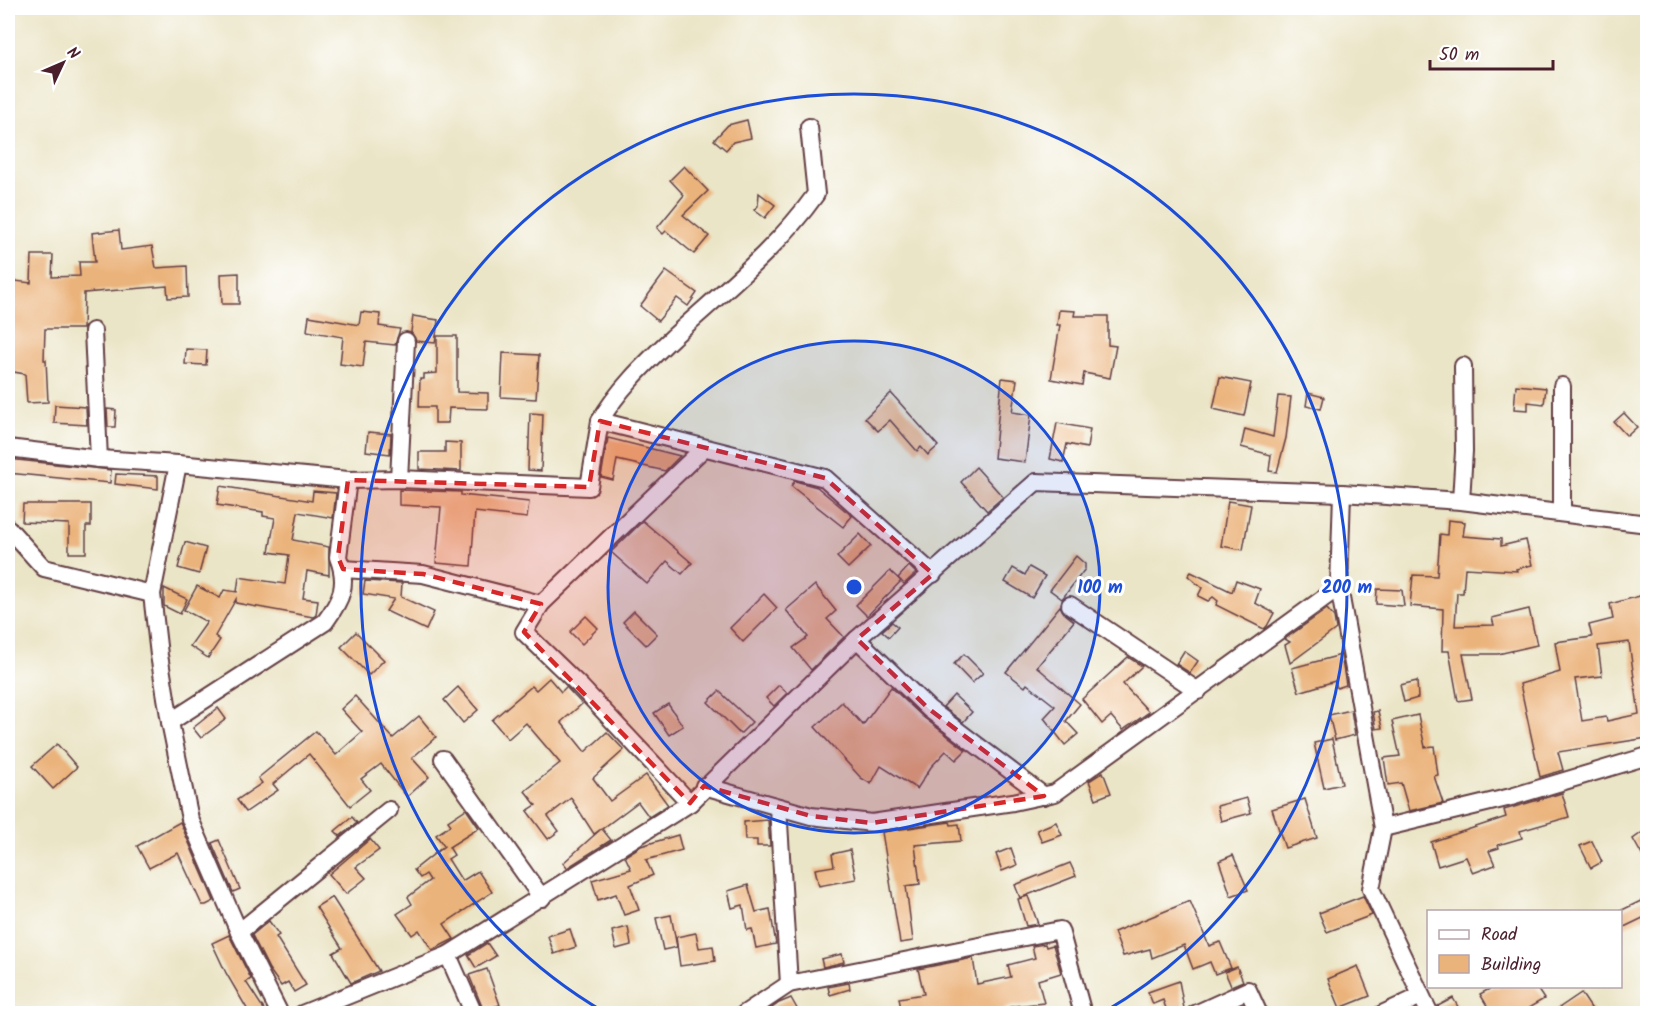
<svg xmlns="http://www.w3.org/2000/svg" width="1655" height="1021" font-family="Kalam,sans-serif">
<rect width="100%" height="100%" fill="#fff"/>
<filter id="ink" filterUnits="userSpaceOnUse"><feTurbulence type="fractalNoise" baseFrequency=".0167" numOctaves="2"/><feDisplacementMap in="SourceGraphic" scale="12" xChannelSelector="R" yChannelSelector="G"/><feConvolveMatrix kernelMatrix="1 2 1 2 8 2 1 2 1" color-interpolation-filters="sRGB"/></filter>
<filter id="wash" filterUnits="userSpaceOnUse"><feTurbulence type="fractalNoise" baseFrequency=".008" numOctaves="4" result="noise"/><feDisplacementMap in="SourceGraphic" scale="24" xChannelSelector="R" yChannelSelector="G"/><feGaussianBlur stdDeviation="1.35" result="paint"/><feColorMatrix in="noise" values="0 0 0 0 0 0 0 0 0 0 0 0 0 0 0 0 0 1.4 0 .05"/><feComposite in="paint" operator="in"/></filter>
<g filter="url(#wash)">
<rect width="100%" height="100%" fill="#ebe5c7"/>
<g id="blocks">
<g fill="#ebb37c" fill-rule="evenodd">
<path d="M747,120L751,138L733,142L726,150L714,140L728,125Z"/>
<path d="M684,166L708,191L683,215L709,236L694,254L666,231L663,234L657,228L684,195L670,180Z"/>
<path d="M759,193L775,205L765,218L754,210L758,206Z"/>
<path d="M119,230L121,250L152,246L156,268L187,266L188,297L168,298L167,286L84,293L83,329H45L44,360H46L48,402L27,403L25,374L8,371V280L31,283L32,255H53L52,277L80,276L79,262H95L92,233Z"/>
<path d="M666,271L697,293L688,306L677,298L658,321L640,306Z"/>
<path d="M239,273V304H222L221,274Z"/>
<path d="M1059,310L1075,311L1074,316H1108V345L1116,346L1110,378L1084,373L1082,385L1051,379L1060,325H1057Z"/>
<path d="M361,312L380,314L379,326L400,329L395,345L366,342L363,367L340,364L343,337L307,331L309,316L359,325Z"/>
<path d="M413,316L438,320L435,343L416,341L411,332Z"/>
<path d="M437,336H457V392L488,393V409L449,408L448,423H435V407H419L420,379H424V374L437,373Z"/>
<path d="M186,349L207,350L206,365L185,364Z"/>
<path d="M503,353L539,355L536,399L501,397Z"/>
<path d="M1220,377L1251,383L1244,416L1213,409Z"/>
<path d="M1002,378L1017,380L1012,412L1031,415L1025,462L994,458Z"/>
<path d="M1516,385L1546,388L1544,404L1528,402V410L1514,409Z"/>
<path d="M891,393L938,446L928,455L921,447L917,451L890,420L878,431L865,418Z"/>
<path d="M1308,393L1324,397L1321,409L1306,406Z"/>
<path d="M1278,396L1291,397L1286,438L1277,472L1269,471L1271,455L1241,447L1245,429L1273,437Z"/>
<path d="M55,405L86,407L87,425L54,423Z"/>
<path d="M107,409L116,410L115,427H108Z"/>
<path d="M530,413L543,414L541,471L528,470Z"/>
<path d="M1624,413L1637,427L1627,436L1614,422Z"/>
<path d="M1057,423L1090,429L1087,448L1067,444L1063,462L1050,459Z"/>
<path d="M368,432L391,434L390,454L366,451Z"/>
<path d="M608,438L680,456L665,471L617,460L613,480L601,477Z"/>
<path d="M445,442L461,443V471L419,469V452H445Z"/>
<path d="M8,459L111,470L110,483L8,473Z"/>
<path d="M976,467L1003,497L987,511L961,482Z"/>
<path d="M116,474L158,476V489L115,484Z"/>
<path d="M795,481L817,487L852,516L843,527L791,486Z"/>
<path d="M220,486L312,501L313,491L336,493L333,518L298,512L293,540L329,547V575L307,571L303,598L318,600L316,615L313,617L236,603V599L215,636L220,640L208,658L190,646L207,622L184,610L197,586L220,598L224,590L237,592L239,577L285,584L289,555L269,552L275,518L263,516V512L217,505Z"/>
<path d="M399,490L461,492V495L529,502L527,518L475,512L471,566L436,563L441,507L399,505Z"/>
<path d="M1228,501L1251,505L1243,550L1221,546Z"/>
<path d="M23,504H91V526H86V553H69V524L22,522Z"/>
<path d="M1448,520L1465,522L1463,536L1501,539V546L1526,540L1532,565L1516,569L1517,571L1465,568L1463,593H1457L1455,626L1494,625L1492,618L1529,609L1537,645L1498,654H1463L1472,699L1458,701L1449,651H1442L1443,609L1410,606L1413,575L1437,576L1440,534L1447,535Z"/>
<path d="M643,521L692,563L682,574L667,561L647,584L611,552Z"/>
<path d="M860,534L871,546L848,568L837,557Z"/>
<path d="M185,542L206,548L199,574L178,568Z"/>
<path d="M1076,556L1085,564V569L1062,599L1050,590Z"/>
<path d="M909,566L916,573L904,584L898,578Z"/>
<path d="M1029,567L1045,576L1032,598L1005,582L1013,568L1025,575Z"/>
<path d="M890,571L901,581L867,616L856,605Z"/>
<path d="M1191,572L1232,592L1236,580L1260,589L1255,603L1274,613L1267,626L1264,629L1216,605L1218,601L1213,597L1208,601L1198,596L1202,588L1188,576Z"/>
<path d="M365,581L402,583L401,597L434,612L426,630L386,611L394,599L363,594Z"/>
<path d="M815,585L836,611L827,619L844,637L811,670L793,648L808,637L786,610Z"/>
<path d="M164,588L187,599L180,614L164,606Z"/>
<path d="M1377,589L1402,590L1404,606L1376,604Z"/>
<path d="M764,594L777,608L743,642L730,628Z"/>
<path d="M1647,594V622L1643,623L1647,656V738L1558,752L1563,770L1540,777L1520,684L1560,672L1555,642L1592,637L1589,625L1613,619L1610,604ZM1629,642L1639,714L1607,721L1606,717L1582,721L1575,679L1602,676L1598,646Z"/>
<path d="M1060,606L1064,613L1074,621L1037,667L1080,704L1066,721L1078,734L1065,745L1044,718L1055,706L1027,684L1025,687L1006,672Z"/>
<path d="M1327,609L1334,617L1336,629L1290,663L1285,645L1290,642L1285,639Z"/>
<path d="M634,611L657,634L646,645L623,622Z"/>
<path d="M586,616L598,628L582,644L570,632Z"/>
<path d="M892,622L898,627L889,637L882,631Z"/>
<path d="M356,632L384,660L369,675L341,647Z"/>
<path d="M1184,651L1198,661L1190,673L1176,664Z"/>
<path d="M964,654L983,673L972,683L954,664Z"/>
<path d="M1341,655L1346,685L1337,688L1335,681L1299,692L1292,668Z"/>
<path d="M1128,657L1142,666L1123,684L1149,712L1123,730L1111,716L1102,724L1082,699Z"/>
<path d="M549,678L561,692L566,687L582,704L561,722L585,752L607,732L624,750L593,778L610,801L646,775L668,805L649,817L638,802L602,829L611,840L567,868L563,863L601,829L594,834L571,798L548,816L559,831L548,839L527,811L536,805L525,791L560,763L526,723L508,739L492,720L532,686L536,690Z"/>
<path d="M1417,681L1418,698L1404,702L1400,685Z"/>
<path d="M779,685L787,693L774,706L766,698Z"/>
<path d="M458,687L478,710L463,723L444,700Z"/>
<path d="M891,687L923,717L966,750L956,760L946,751L931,767L917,789L881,766L871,784L861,778L815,727L842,702L863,725Z"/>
<path d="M719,691L752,722L740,734L708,702Z"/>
<path d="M954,695L972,712L963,722L943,707Z"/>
<path d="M355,696L393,738L419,716L436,737L412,758L429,777L407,797L381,764L361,779L370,790L350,806L309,754L273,784L278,790L246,812L237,800L262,783L258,778L316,731L336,755L362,732L341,709Z"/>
<path d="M668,704L683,726L669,735L654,713Z"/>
<path d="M218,708L226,719L201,738L193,728Z"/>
<path d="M1351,710L1355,735L1335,740L1329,715Z"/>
<path d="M1378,711L1382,728L1376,729L1373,712Z"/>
<path d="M1418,715L1425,747L1434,746L1438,775L1434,776L1443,803L1409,811L1401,783L1388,785L1384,758L1400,756L1392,721Z"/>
<path d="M1332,739L1342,784L1324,788L1314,743Z"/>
<path d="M57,744L77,767L53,789L32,766Z"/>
<path d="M1103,772L1111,793L1096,799L1089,781Z"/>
<path d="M1562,793L1569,817L1520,831L1522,838L1498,845L1499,848L1489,851L1495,865L1473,873L1466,857L1438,866L1431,842L1506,817L1504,810Z"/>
<path d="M1247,798L1251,813L1221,821L1217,806Z"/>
<path d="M1305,799L1317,838L1285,848L1272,809Z"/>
<path d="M466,809L479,828L449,847L454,855L448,859L462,881L478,871L492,892L444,924L454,939L432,950L419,930L412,935L397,914L412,904L408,897L430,880L426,874L420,878L414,870L444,846L436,835L451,825L448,821Z"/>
<path d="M352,817L357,823L340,836L335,831Z"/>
<path d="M768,820L770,846H757V840H745L744,822Z"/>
<path d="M180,822L214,901L206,905H202L178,853L149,868L137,846Z"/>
<path d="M950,822L951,825L959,824L961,841L915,845L920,884L906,886L913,941L900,943L882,832Z"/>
<path d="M1056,822L1062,835L1042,842L1037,830Z"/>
<path d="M1647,829V864L1633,839Z"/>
<path d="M678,835L682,850L646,860L653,875L630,885L639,910L624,915L616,894L598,900L592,880L631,869L625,856L641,846Z"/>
<path d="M370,839L379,850L356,867L366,878L346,894L329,874Z"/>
<path d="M219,840L240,889L233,892L212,843Z"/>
<path d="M1592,841L1602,862L1591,868L1580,846Z"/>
<path d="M1011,848L1017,865L1002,871L996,854Z"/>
<path d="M850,850L856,879L819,886L815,869L834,866L832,854Z"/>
<path d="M1233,855L1248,890L1231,896L1219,861Z"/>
<path d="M1070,863L1076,876L1020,898L1015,885Z"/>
<path d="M748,885L756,912L770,909L776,944L756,948L752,929L747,930L743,905L732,908L728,891Z"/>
<path d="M1028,896L1038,924L1026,926L1018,899Z"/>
<path d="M1363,896L1372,915L1327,932L1319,913Z"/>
<path d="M332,897L379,971L351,983L333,953L342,948L316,907Z"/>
<path d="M1647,898V916L1620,929V911Z"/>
<path d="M1190,901L1209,946L1220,942L1231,968L1215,974L1210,962L1193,969L1184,945L1152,958L1150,949L1123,956L1114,932Z"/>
<path d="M671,915L677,947L663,950L656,918Z"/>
<path d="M269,921L279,935L276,937L306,985L294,992L288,982L281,986L269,969L252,935Z"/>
<path d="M628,927L631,945L616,949L612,931Z"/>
<path d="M570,929L576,947L554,954L548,936Z"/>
<path d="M696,933L699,948L713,946L715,961L680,966L676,937Z"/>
<path d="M229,935L251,979L246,982L267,1014H250L226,973L212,943Z"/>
<path d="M487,943L496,956L476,968L468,955Z"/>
<path d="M1045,944L1046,947L1053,945L1061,973L1038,980L1044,1003L1014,1006L987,1014H902L899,998L924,994L918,969L973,958L977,984L1011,977L1008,965L1035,958L1032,946Z"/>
<path d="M842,954L844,962L823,967L821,959Z"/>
<path d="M1358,966L1370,996L1340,1008L1328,979Z"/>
<path d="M1237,967L1243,981L1231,986L1225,972Z"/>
<path d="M487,969L500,1005L483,1009L469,975Z"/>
<path d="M1179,981L1185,1014H1168L1163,1000L1153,1004L1148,992Z"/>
<path d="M849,983L850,989L830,995L828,987Z"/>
<path d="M1493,987H1536L1544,999L1518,1014H1492L1480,994Z"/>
<path d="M1581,993L1595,1014H1550Z"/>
<path d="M791,998L800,1014H764L779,1003Z"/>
<path d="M1453,998L1462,1014H1440L1438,1006Z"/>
</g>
</g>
</g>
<g filter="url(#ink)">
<use href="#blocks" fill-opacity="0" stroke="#623d42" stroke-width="1.5"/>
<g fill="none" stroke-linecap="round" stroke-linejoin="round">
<g stroke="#623d42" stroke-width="20">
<g id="minor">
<path d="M93,331L99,459"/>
<path d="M600,421C618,389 647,362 673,337C722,292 777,249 816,194L809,127"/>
<path d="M8,448L99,459L178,464L348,480L399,479L589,487L600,421L825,478L933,574"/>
<path d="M178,464L152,594L159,655L170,722L190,819L239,932L280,1014"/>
<path d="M399,479L406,341"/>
<path d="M1342,493L1339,587L1383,828L1371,889L1430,1014"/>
<path d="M1461,501L1464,451L1463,366"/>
<path d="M1562,513V386"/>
<path d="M8,528L44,568L152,594"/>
<path d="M343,569L423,574L541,604"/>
<path d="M1070,605L1198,691"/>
<path d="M857,639L929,709L1044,796"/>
<path d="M170,722L325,622C341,600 349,585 338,557L348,480"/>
<path d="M443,759L542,898"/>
<path d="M704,786L811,816L872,823L1013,802L1055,793L1339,587"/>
<path d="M690,803L581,687L524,632L541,604L704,448"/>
<path d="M778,807L789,984"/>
<path d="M1383,828L1511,797L1648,756"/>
<path d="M239,932L389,810"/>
<path d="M448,955L474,1014"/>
<path d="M302,1014L448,955L690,803L857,639L1036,482L1342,493L1461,501L1648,524"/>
<path d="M744,1014L789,984L1060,930L1083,1014"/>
<path d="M1195,1014L1248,990L1259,1014"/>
<path d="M1382,1014L1421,996"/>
</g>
</g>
<use href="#minor" stroke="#fff" stroke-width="16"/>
</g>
</g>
<path fill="#d62828" fill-opacity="0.2" stroke="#d62828" stroke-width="4.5" stroke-dasharray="12 8" stroke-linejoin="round" d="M600,421L825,478L933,574L857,639L929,709L1044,796L872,823L811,816L704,786L690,803L524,632L541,604L423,574L343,569L338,557L348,480L589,487Z"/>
<circle cx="854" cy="587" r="246" fill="#1d4ed8" fill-opacity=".12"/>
<g fill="none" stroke="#1d4ed8" stroke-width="3">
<circle cx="854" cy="587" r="246"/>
<path d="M604 1012A493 493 0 1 1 1104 1012"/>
</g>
<circle cx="854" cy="587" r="9" fill="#1d4ed8" stroke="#fff" stroke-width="3"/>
<g font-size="18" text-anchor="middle" font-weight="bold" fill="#1d4ed8" stroke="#fff" stroke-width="6" stroke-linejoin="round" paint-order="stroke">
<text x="1100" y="593">100 m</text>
<text x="1347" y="593">200 m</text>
</g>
<rect width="1655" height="1021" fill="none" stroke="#fff" stroke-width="30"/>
<rect x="1427" y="910" width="195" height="78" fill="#ffffff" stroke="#b7a5aa" stroke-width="1.5"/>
<rect x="1439" y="930" width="30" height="9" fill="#ffffff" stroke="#b7a5aa" stroke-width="1.5"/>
<text x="1481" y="940" font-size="18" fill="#4a1f2b">Road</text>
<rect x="1439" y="955" width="30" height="18" fill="#ebb37c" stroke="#b7a5aa" stroke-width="1.5"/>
<text x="1481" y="970" font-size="18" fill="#4a1f2b">Building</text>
<g transform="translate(63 63) rotate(46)" stroke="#ffffff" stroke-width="4.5" paint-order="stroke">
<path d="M0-4.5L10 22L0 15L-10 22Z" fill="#4a1f2b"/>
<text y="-9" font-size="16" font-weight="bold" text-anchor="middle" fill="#4a1f2b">N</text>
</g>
<path d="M1430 60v9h123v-9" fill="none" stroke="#4a1f2b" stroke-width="3"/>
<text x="1439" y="60" font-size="18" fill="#4a1f2b" stroke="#ffffff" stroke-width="4.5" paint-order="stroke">50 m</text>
</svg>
